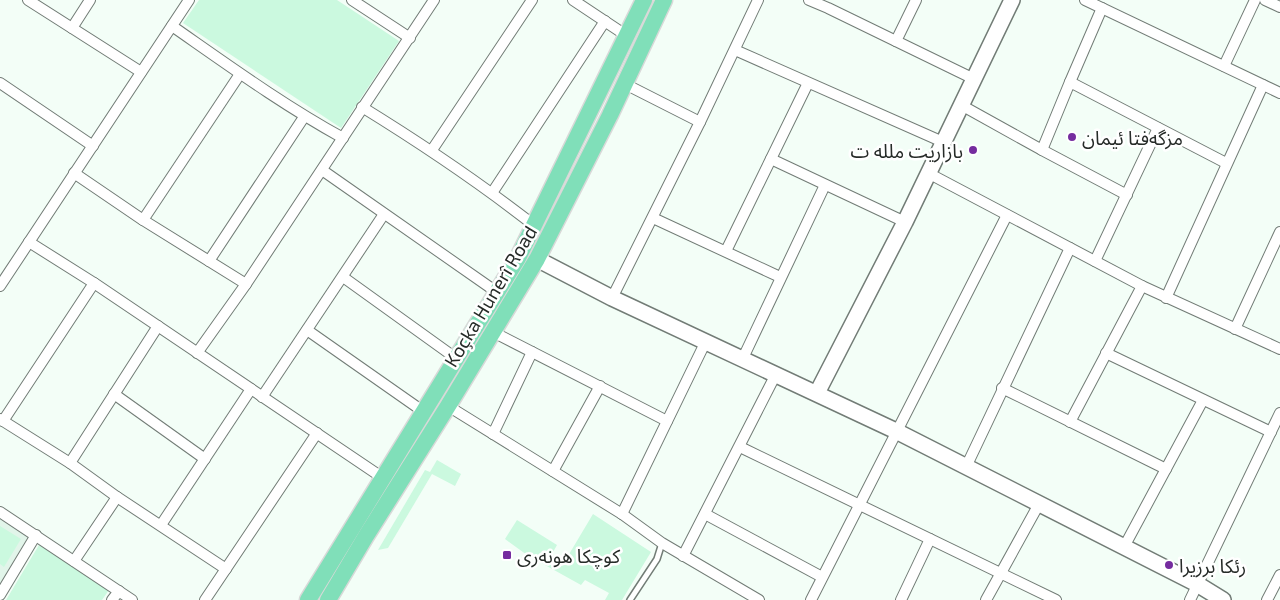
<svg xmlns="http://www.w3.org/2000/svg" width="1280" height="600" font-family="'Exo 2','Noto Sans Arabic',sans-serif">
<rect width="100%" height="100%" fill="#f3fef7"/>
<path fill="#e2f5ea" d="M0,518L28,537L0,585Z"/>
<g fill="#cbf9df">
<path d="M199,0H337L399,41L341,128L183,23Z"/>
<path d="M437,460L461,474L455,486L432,474L388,548L378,550L425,470L430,472Z"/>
<path d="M593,514L651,552L622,600H605L609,593L585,580L581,585L527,555L505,539L517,520L557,545L552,554L565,561Z"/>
<path d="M0,526L21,539L4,567L0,564Z"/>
<path d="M39,545L109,590L102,600H6Z"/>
</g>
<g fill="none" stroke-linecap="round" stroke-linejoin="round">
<g stroke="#727c76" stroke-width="8">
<path id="lane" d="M630,600L657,559L662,543"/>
</g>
<g stroke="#727c76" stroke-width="12">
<g id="street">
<path d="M28,0L141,72"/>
<path d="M352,0L410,38"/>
<path d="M573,0L627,36"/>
<path d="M809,0L828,8L974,79"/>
<path d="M1085,0L1280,93"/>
<path d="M1265,0L1280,7"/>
<path d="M172,26C228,65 283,105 343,138"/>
<path d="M72,28L90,0"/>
<path d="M896,41L916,0"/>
<path d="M735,50L943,142"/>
<path d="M1224,66L1255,0"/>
<path d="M1070,82L1102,8"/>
<path d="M0,83L93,146"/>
<path d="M625,84L700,122"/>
<path d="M961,105L1042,150L1070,82L1226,163"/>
<path d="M362,107C422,144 480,183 535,226"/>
<path d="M432,150L532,0"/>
<path d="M1042,150L1127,195"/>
<path d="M771,159L905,222"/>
<path d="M322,170L498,293"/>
<path d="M74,173L143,220L246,284"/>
<path d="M928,173L1142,286L1280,349"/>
<path d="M492,193L605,21"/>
<path d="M653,218L780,277"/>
<path d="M143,220L240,74"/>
<path d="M29,242L94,283L383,478"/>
<path d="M726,251L808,83"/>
<path d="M209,261L304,117"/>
<path d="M1095,261L1158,128"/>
<path d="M343,277L457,359"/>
<path d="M0,286L189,0"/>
<path d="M612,298L700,122L758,0"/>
<path d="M1166,298L1263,85"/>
<path d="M1235,329L1280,232"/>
<path d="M307,330L424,412"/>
<path d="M493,332L667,421"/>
<path d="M197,353L246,284L434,0"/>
<path d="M1106,353L1271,432"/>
<path d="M743,358L825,185"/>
<path d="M1002,388L1166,469"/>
<path d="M114,394L205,459"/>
<path d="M262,397L384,214"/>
<path d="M448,406L622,514L662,543L759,600"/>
<path d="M0,419L70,463L117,497L226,569"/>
<path d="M3,421L94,283"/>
<path d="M1070,422L1142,286"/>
<path d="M493,434L532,352"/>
<path d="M740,447L1056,600"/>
<path d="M70,463L158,326"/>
<path d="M966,467L1070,248"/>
<path d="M553,471L600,386"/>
<path d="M0,512L132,600"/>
<path d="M622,514L706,341"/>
<path d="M705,514L822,577"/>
<path d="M161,525L251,389"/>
<path d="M1124,547L1203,400"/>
<path d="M683,556L776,374"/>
<path d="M74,561L117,497"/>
<path d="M0,595L36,535"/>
<path d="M112,600L119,591"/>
<path d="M205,600L317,433"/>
<path d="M811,600L1007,215"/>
<path d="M901,600L930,539"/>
<path d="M986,600L1039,504"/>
<path d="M1190,600L1280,413"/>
<path d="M1267,600L1280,575"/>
</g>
</g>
<g stroke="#727c76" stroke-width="18">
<g id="secondary">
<path d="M537,259L612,298L896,431L1197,584L1223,600"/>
<path d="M817,393L905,222L1012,0"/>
</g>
</g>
<g stroke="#d8d9d8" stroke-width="19">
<g id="primary">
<path d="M308,600L518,258L644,0"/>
<path d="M328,600L366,536L448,406L537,259L610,115L664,0"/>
</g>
</g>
<use href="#lane" stroke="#fff" stroke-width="5"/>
<use href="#street" stroke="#fff" stroke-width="10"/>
<use href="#secondary" stroke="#fff" stroke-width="15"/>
<use href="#primary" stroke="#80dfb9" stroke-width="16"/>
</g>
<g fill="#752c9f" stroke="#fff" stroke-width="2">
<circle cx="1072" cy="137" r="5"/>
<circle cx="973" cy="150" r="5"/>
<rect x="502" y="550" width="10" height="10" rx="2.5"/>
<circle cx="1169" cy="565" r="5"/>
</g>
<g text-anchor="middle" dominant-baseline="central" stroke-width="5" stroke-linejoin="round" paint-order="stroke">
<g font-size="19" fill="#262b28" stroke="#fff" text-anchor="start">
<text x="1082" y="137">مزگەفتا ئيمان</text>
<text x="963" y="150" text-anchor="end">بازاريت ملله ت</text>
<text x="517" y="555">كوچكا هونەری</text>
<text x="1179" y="565">رئكا برزيرا</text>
</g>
<g font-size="19" fill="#262b28" stroke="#fff">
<text transform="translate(490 296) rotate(-59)">Koçka Hunerî Road</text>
</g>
</g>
</svg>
